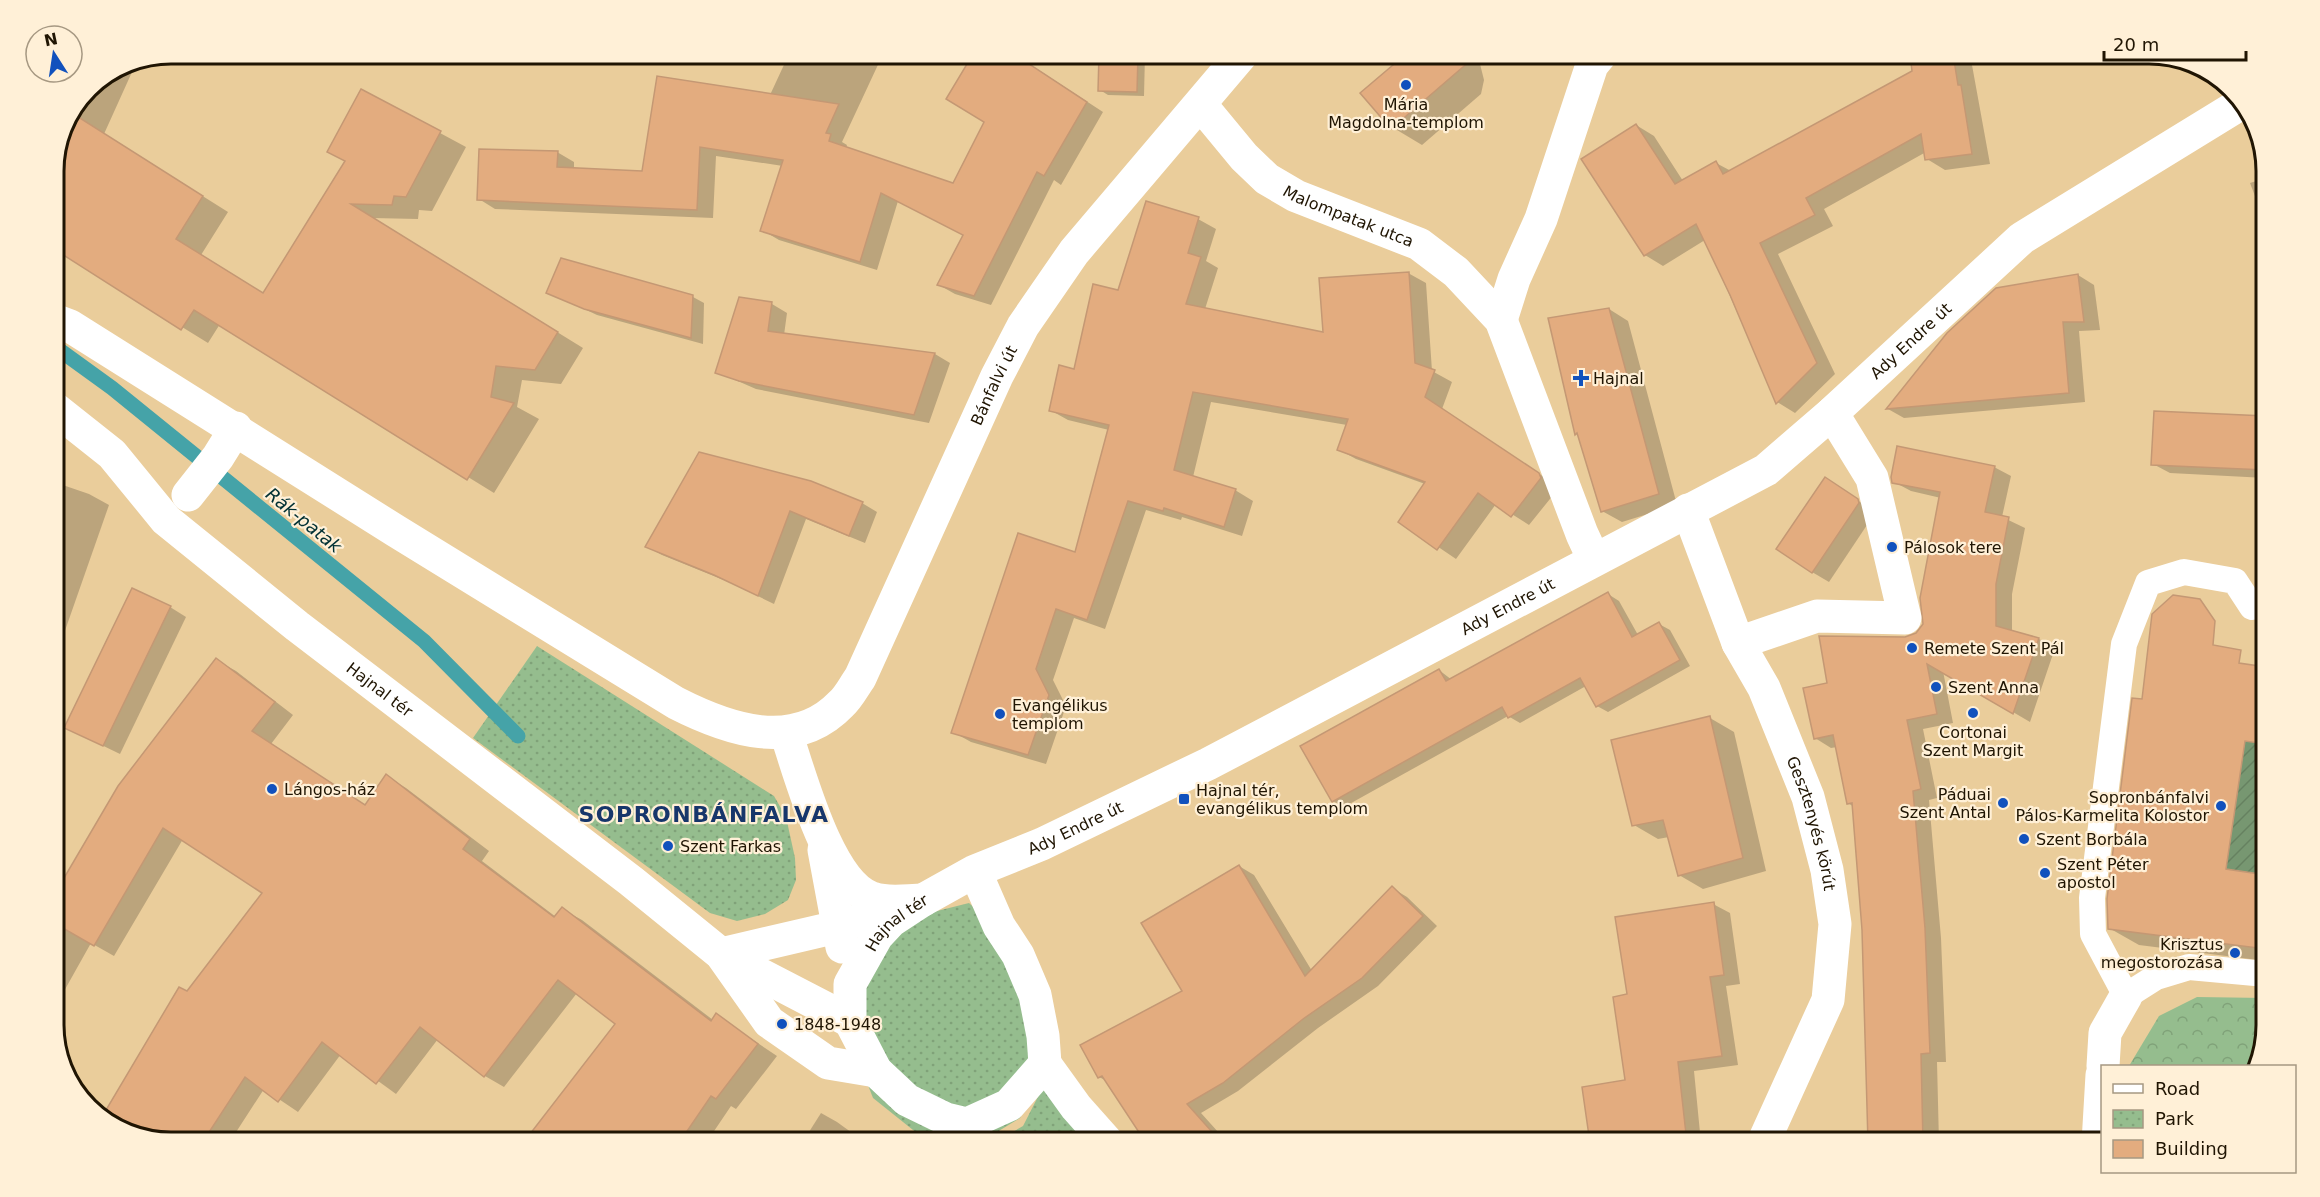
<svg xmlns="http://www.w3.org/2000/svg" width="2320" height="1197" font-family="'DejaVu Sans',sans-serif">
<defs>
<pattern id="forest-crowns" width="20" height="18" patternUnits="userSpaceOnUse" patternTransform="scale(1.5)"><rect width="20" height="18" fill="#95bd8e"/><path d="M2 6a3 3 0 1 1 6 0M12 15a3 3 0 1 1 6 0" fill="none" stroke="#80a279"/></pattern>
<pattern id="park-dots" width="8" height="8" patternUnits="userSpaceOnUse" patternTransform="scale(1.5)"><rect width="8" height="8" fill="#95bd8e"/><path d="M2 2h.1M6 6h.1" fill="none" stroke="#80a279" stroke-width="1.8" stroke-linecap="round"/></pattern>
<pattern id="garden-furrows" width="10" height="10" patternUnits="userSpaceOnUse" patternTransform="scale(1.5)"><rect width="10" height="10" fill="#95bd8e"/><path d="M-1 1l2-2M0 10L10 0M9 11l2-2" fill="none" stroke="#80a279"/></pattern>
</defs>
<rect width="100%" height="100%" fill="#eacd9b"/>
<path fill="url(#forest-crowns)" d="M2197,997L2266,998V1026L2257,1066H2129L2159,1016Z"/>
<g fill="url(#park-dots)">
<path d="M537,646L774,796L786,817L795,858L796,880L788,900L765,914L737,921L710,913L473,738Z"/>
<path d="M969,903L997,929L1032,998L1041,1076L1020,1118L979,1143H953L918,1134L873,1098L849,1036L876,957L921,915Z"/>
<path d="M1046,1081L1092,1143H994L1023,1126Z"/>
</g>
<path fill="url(#garden-furrows)" d="M2245,741L2266,744V875L2226,869Z"/>
<g fill="#0003">
<path d="M789,54H883L842,142L847,145L846,148L954,185L986,121L974,54H1014L1103,112L1061,185L1054,180L991,305L955,294L939,285L964,235L898,201L877,270L779,240L762,230L783,166L716,156L713,218L495,209L479,199L557,152L574,162V170L644,173L770,95Z"/>
<path d="M1101,54H1145L1144,96L1108,95L1100,90Z"/>
<path d="M1408,54H1462L1480,64L1484,80L1481,94L1422,145L1392,127Z"/>
<path d="M1911,54H1970L1990,164L1945,170L1927,159L1926,152L1824,209L1833,226L1778,254L1835,374L1795,413L1777,402L1705,240L1663,266L1645,255L1636,125L1654,136L1683,181L1716,163L1731,171L1914,72Z"/>
<path d="M122,66L132,72L104,134L228,212L201,255L264,294L346,161L440,133L466,147L432,211L419,210L418,219L372,218L583,348L561,384L522,380L517,407L539,419L494,493L220,324L208,343L54,248L63,126L89,88Z"/>
<path d="M2266,178V225L2250,183Z"/>
<path d="M1198,219L1216,229L1206,261L1218,268L1205,309L1325,334L1408,273L1426,283L1432,371L1452,382L1442,409L1556,485L1558,489L1529,525L1496,504L1456,559L1400,521L1425,484L1356,459L1338,449L1347,425L1211,402L1193,477L1235,490L1253,501L1242,536L1182,517L1181,520L1146,510L1105,629L1074,618L1053,680L1066,706L1046,764L971,742L953,732L1076,554L1109,430L1068,420L1050,410L1119,291Z"/>
<path d="M2078,275L2094,285L2100,330L2079,331L2085,402L1904,418L1888,409Z"/>
<path d="M548,292L693,297L704,303L703,344L597,315Z"/>
<path d="M772,304L787,313L784,335L935,354L950,363L929,423L756,389L717,372Z"/>
<path d="M1609,309L1628,321L1677,505L1622,522L1602,511L1579,436L1576,434L1550,319Z"/>
<path d="M2266,418V478L2170,473L2153,464Z"/>
<path d="M700,453L862,503L877,512L865,543L806,519L774,604L731,583L662,555L647,547Z"/>
<path d="M1994,467L2011,476L2002,517L2025,528L2012,594V632L2039,639L2055,648L2030,722L1943,671L1953,723L1923,729L1937,798L1929,800L1941,938L1946,1062H1937L1939,1143H1870L1864,930L1854,807L1848,803L1837,747L1831,748L1815,738L1828,684L1905,638L1917,634L1924,625L1941,498L1911,491L1894,482Z"/>
<path d="M54,482L89,494L109,505L54,662Z"/>
<path d="M1841,488L1875,513L1829,582L1812,572Z"/>
<path d="M1608,594L1619,601L1638,635L1659,624L1670,630L1690,666L1608,712L1597,706L1586,686L1520,723L1508,716L1344,807L1333,801L1439,670L1452,680Z"/>
<path d="M170,607L186,617L120,754L83,736Z"/>
<path d="M216,660L236,671L293,715L271,744L366,806L386,776L406,788L489,851L482,861L556,917L562,909L582,920L713,1020L716,1015L777,1056L736,1109L731,1106L706,1143H525L617,1024L577,993L504,1087L485,1076L438,1039L396,1094L341,1054L298,1112L264,1089L229,1143H171L153,1139L188,993L264,893L183,839L114,956L91,943L54,1009V898Z"/>
<path d="M2266,668V817L2257,875L2266,876V961L2139,945L2109,928L2144,701Z"/>
<path d="M1710,718L1734,732L1766,871L1703,889L1679,875L1669,837L1658,839L1634,825Z"/>
<path d="M1239,866L1254,875L1312,971L1392,888L1407,897L1437,926L1378,986L1318,1028L1238,1091L1201,1113L1228,1143H1156L1107,1081L1099,1077L1184,992Z"/>
<path d="M1713,904L1730,913L1740,984L1726,986L1738,1065L1694,1071L1701,1143H1590L1584,1088L1627,1082L1628,996Z"/>
<path d="M821,1113L837,1122L866,1143H802Z"/>
</g>
<g fill="none" stroke-linecap="round" stroke-linejoin="round">
<path stroke="#45a3a8" stroke-width="15" d="M54,346L112,388L424,641L518,736"/>
</g>
<g fill="#e3ac7f" stroke="#c49874" stroke-width="1.5">
<path d="M973,54H1014L1087,102L1044,176L1037,172L974,296L937,285L963,235L881,193L860,262L760,231L783,160L700,147L697,210L477,200L479,149L558,151L557,167L642,171L657,76L839,104L826,133L831,134L829,141L953,183L984,122L946,99Z"/>
<path d="M1099,54H1138L1137,92L1098,91Z"/>
<path d="M1406,54H1478L1391,129L1360,93Z"/>
<path d="M1910,54H1953L1958,85H1961L1972,154L1925,160L1921,134L1806,198L1815,215L1760,243L1817,363L1776,404L1730,295L1696,224L1644,256L1581,159L1636,124L1675,184L1716,161L1723,174L1912,71Z"/>
<path d="M361,89L441,131L406,197L394,196L392,205L351,204L558,332L535,370L496,366L491,397L514,403L467,480L194,310L181,330L54,249V164L63,126L72,113L203,196L176,239L263,293L345,161L327,152Z"/>
<path d="M1146,201L1199,217L1188,253L1201,257L1186,304L1323,332L1319,278L1409,272L1415,363L1435,370L1425,397L1539,473L1541,478L1511,517L1478,493L1437,550L1398,522L1425,482L1337,450L1348,419L1193,392L1174,470L1236,489L1224,527L1164,508L1163,511L1128,501L1087,620L1056,609L1036,669L1049,695L1028,755L951,733L1018,533L1075,552L1109,425L1049,411L1059,365L1074,369L1093,284L1118,290Z"/>
<path d="M561,258L693,295L691,338L584,309L546,293Z"/>
<path d="M2078,274L2084,322H2063L2069,393L1886,409L1947,333L1996,288Z"/>
<path d="M739,297L772,302L768,331L935,353L914,415L739,381L715,373Z"/>
<path d="M1609,308L1659,494L1601,512L1577,433L1575,435L1548,318Z"/>
<path d="M2154,411L2266,416V470L2151,465Z"/>
<path d="M1897,446L1995,466L1985,512L2009,517L1996,584V626L2039,638L2013,714L1927,664L1937,714L1907,720L1921,789L1913,791L1925,928L1930,1053L1921,1054L1923,1143H1868L1862,930L1852,803L1847,804L1833,735L1814,739L1803,688L1827,683L1819,636L1905,637L1916,633L1923,624L1920,598L1940,492L1892,483L1891,477Z"/>
<path d="M699,452L811,481L863,502L849,536L790,511L758,596L714,575L645,547Z"/>
<path d="M1825,477L1858,499L1859,503L1812,573L1776,549Z"/>
<path d="M132,588L171,606L103,746L64,728Z"/>
<path d="M1608,592L1632,637L1659,622L1680,660L1596,707L1580,678L1508,718L1502,707L1332,802L1300,746L1439,669L1446,681Z"/>
<path d="M2173,595L2200,599L2215,621L2213,645L2241,650L2239,663L2266,667V744L2245,741L2226,869L2266,875V949L2108,929L2107,899L2132,698L2142,699L2152,614Z"/>
<path d="M216,658L275,702L252,731L365,805L386,774L470,839L463,849L554,917L562,907L711,1021L716,1013L758,1044L716,1099L711,1096L679,1143H523L615,1024L558,980L484,1077L420,1027L376,1084L322,1042L278,1102L245,1077L202,1143H171L154,1139L106,1110L179,987L187,991L262,893L163,828L94,946L54,923V895L118,786Z"/>
<path d="M1710,716L1743,858L1678,876L1663,820L1632,826L1611,740Z"/>
<path d="M1239,865L1305,976L1392,886L1423,916L1362,978L1303,1019L1223,1083L1187,1104L1222,1143H1146L1102,1076L1098,1078L1080,1045L1182,991L1141,923Z"/>
<path d="M1714,902L1724,975L1710,977L1722,1056L1678,1062L1687,1143H1590L1582,1087L1625,1080L1613,997L1627,994L1615,917Z"/>
</g>
<g fill="none" stroke-linecap="round" stroke-linejoin="round">
<path stroke="#fff" stroke-width="26" d="M2252,607L2235,581L2184,572L2148,583L2124,644L2092,898L2093,934L2126,996L2156,977L2189,967L2266,974"/>
<path stroke="#fff" stroke-width="33" d="M1738,643L1817,616L1905,618L1872,478L1832,413"/>
<g stroke="#fff" stroke-width="33">
<path id="s1" d="M1201,105L1244,157L1267,179L1296,196L1419,244L1456,272L1501,320L1582,534L1594,560"/>
<path d="M1501,320L1514,279L1541,219L1592,65L1601,54"/>
<path id="s2" d="M54,408L112,454L166,520L297,626L631,881L721,954L769,1022L828,1063L876,1071"/>
<path d="M188,495L218,457L236,428"/>
<path id="s3" d="M1688,510L1738,643L1764,688L1808,797L1827,870L1835,924L1828,1000L1763,1143"/>
<path d="M786,733C800,774 828,883 872,898C888,904 907,900 923,900"/>
<path d="M824,850L842,947"/>
<path id="s4" d="M975,871L999,926L1018,955L1035,995L1043,1036L1045,1064L1009,1105L967,1124L946,1119L907,1100L876,1071L850,1021V984L877,936L891,921L923,900L975,871L1042,844L1208,764L1766,470L1832,413L2022,238L2242,103"/>
<path d="M721,954L837,927L904,906"/>
<path d="M725,956L850,1021"/>
<path d="M1045,1064L1076,1107L1108,1143"/>
<path d="M2103,1066L2105,1033L2126,996"/>
<path d="M2098,1143L2102,1075"/>
</g>
<path stroke="#fff" stroke-width="33" id="s5" d="M54,320L70,326L396,531L676,703C727,729 794,753 841,704C849,697 854,686 860,678L997,376L1023,326L1074,252L1242,54"/>
</g>
<g fill="#1151bd" stroke="#fff0d7" stroke-width="2">
<circle cx="1406" cy="85" r="6"/>
<path d="M1578 369h6v6h6v6h-6v6h-6v-6h-6v-6h6z"/>
<circle cx="1892" cy="547" r="6"/>
<circle cx="1912" cy="648" r="6"/>
<circle cx="1936" cy="687" r="6"/>
<circle cx="1973" cy="713" r="6"/>
<circle cx="1000" cy="714" r="6"/>
<circle cx="272" cy="789" r="6"/>
<rect x="1178" y="793" width="12" height="12" rx="3"/>
<circle cx="2003" cy="803" r="6"/>
<circle cx="2221" cy="806" r="6"/>
<circle cx="2024" cy="839" r="6"/>
<circle cx="668" cy="846" r="6"/>
<circle cx="2045" cy="873" r="6"/>
<circle cx="2235" cy="953" r="6"/>
<circle cx="782" cy="1024" r="6"/>
</g>
<g text-anchor="middle" dominant-baseline="central" stroke-width="4.5" stroke-linejoin="round" paint-order="stroke">
<g font-size="16" fill="#201503" stroke="#fff0d7" text-anchor="start">
<text x="1406" y="104" text-anchor="middle">Mária<tspan x="1406" dy="18">Magdolna-templom</tspan></text>
<text x="1593" y="378">Hajnal</text>
<text x="1904" y="547">Pálosok tere</text>
<text x="1924" y="648">Remete Szent Pál</text>
<text x="1948" y="687">Szent Anna</text>
<text x="1012" y="705">Evangélikus<tspan x="1012" dy="18">templom</tspan></text>
<text x="1973" y="732" text-anchor="middle">Cortonai<tspan x="1973" dy="18">Szent Margit</tspan></text>
<text x="284" y="789">Lángos-ház</text>
<text x="1196" y="790">Hajnal tér,<tspan x="1196" dy="18">evangélikus templom</tspan></text>
<text x="1991" y="794" text-anchor="end">Páduai<tspan x="1991" dy="18">Szent Antal</tspan></text>
<text x="2209" y="797" text-anchor="end">Sopronbánfalvi<tspan x="2209" dy="18">Pálos-Karmelita Kolostor</tspan></text>
<text x="2036" y="839">Szent Borbála</text>
<text x="680" y="846">Szent Farkas</text>
<text x="2057" y="864">Szent Péter<tspan x="2057" dy="18">apostol</tspan></text>
<text x="2223" y="944" text-anchor="end">Krisztus<tspan x="2223" dy="18">megostorozása</tspan></text>
<text x="794" y="1024">1848-1948</text>
</g>
<g font-size="16" fill="#201503" stroke="#fff0d7">
<text stroke="none"><textPath href="#s1" startOffset="189">Malompatak utca</textPath></text>
<text stroke="none"><textPath href="#s4" startOffset="1764">Ady Endre út</textPath></text>
<text stroke="none"><textPath href="#s5" startOffset="1263">Bánfalvi út</textPath></text>
<text stroke="none"><textPath href="#s4" startOffset="1278">Ady Endre út</textPath></text>
<text stroke="none"><textPath href="#s2" startOffset="432">Hajnal tér</textPath></text>
<text stroke="none"><textPath href="#s3" startOffset="338">Gesztenyés körút</textPath></text>
<text stroke="none"><textPath href="#s4" startOffset="792">Ady Endre út</textPath></text>
<text stroke="none"><textPath href="#s4" startOffset="588">Hajnal tér</textPath></text>
</g>
<g font-size="18" font-style="italic" fill="#023134" stroke="#fff0d7">
<text transform="translate(304 520) rotate(39)">Rák-patak</text>
</g>
<g font-size="22" font-weight="bold" letter-spacing="1.5" fill="#17366b" stroke="#fff0d7">
<text x="704" y="814">SOPRONBÁNFALVA</text>
</g>
</g>
<path d="M0 0H2320V1197H0ZM171 64H2149A107 107 0 0 1 2256 171V1025A107 107 0 0 1 2149 1132H171A107 107 0 0 1 64 1025V171A107 107 0 0 1 171 64Z" fill="#fff0d7" fill-rule="evenodd"/>
<path fill="none" stroke="#201503" stroke-width="3" d="M171 64H2149A107 107 0 0 1 2256 171V1025A107 107 0 0 1 2149 1132H171A107 107 0 0 1 64 1025V171A107 107 0 0 1 171 64Z"/>
<rect x="2101" y="1065" width="195" height="108" fill="#fff0d7" stroke="#a69882" stroke-width="1.5"/>
<rect x="2113" y="1084" width="30" height="9" fill="#ffffff" stroke="#a69882" stroke-width="1.5"/>
<text x="2155" y="1095" font-size="18" fill="#201503">Road</text>
<rect x="2113" y="1110" width="30" height="18" fill="url(#park-dots)" stroke="#a69882" stroke-width="1.5"/>
<text x="2155" y="1125" font-size="18" fill="#201503">Park</text>
<rect x="2113" y="1140" width="30" height="18" fill="#e3ac7f" stroke="#a69882" stroke-width="1.5"/>
<text x="2155" y="1155" font-size="18" fill="#201503">Building</text>
<g transform="translate(54 54) rotate(348)"><circle r="28" fill="#fff0d7" stroke="#a69882" stroke-width="1.5"/>
<path d="M0-4.5L10 22L0 15L-10 22Z" fill="#1151bd"/>
<text y="-9" font-size="16" font-weight="bold" text-anchor="middle" fill="#201503">N</text>
</g>
<path d="M2104 51v9h142v-9" fill="none" stroke="#201503" stroke-width="3"/>
<text x="2113" y="51" font-size="18" fill="#201503" stroke="#fff0d7" stroke-width="4.5" paint-order="stroke">20 m</text>
</svg>
